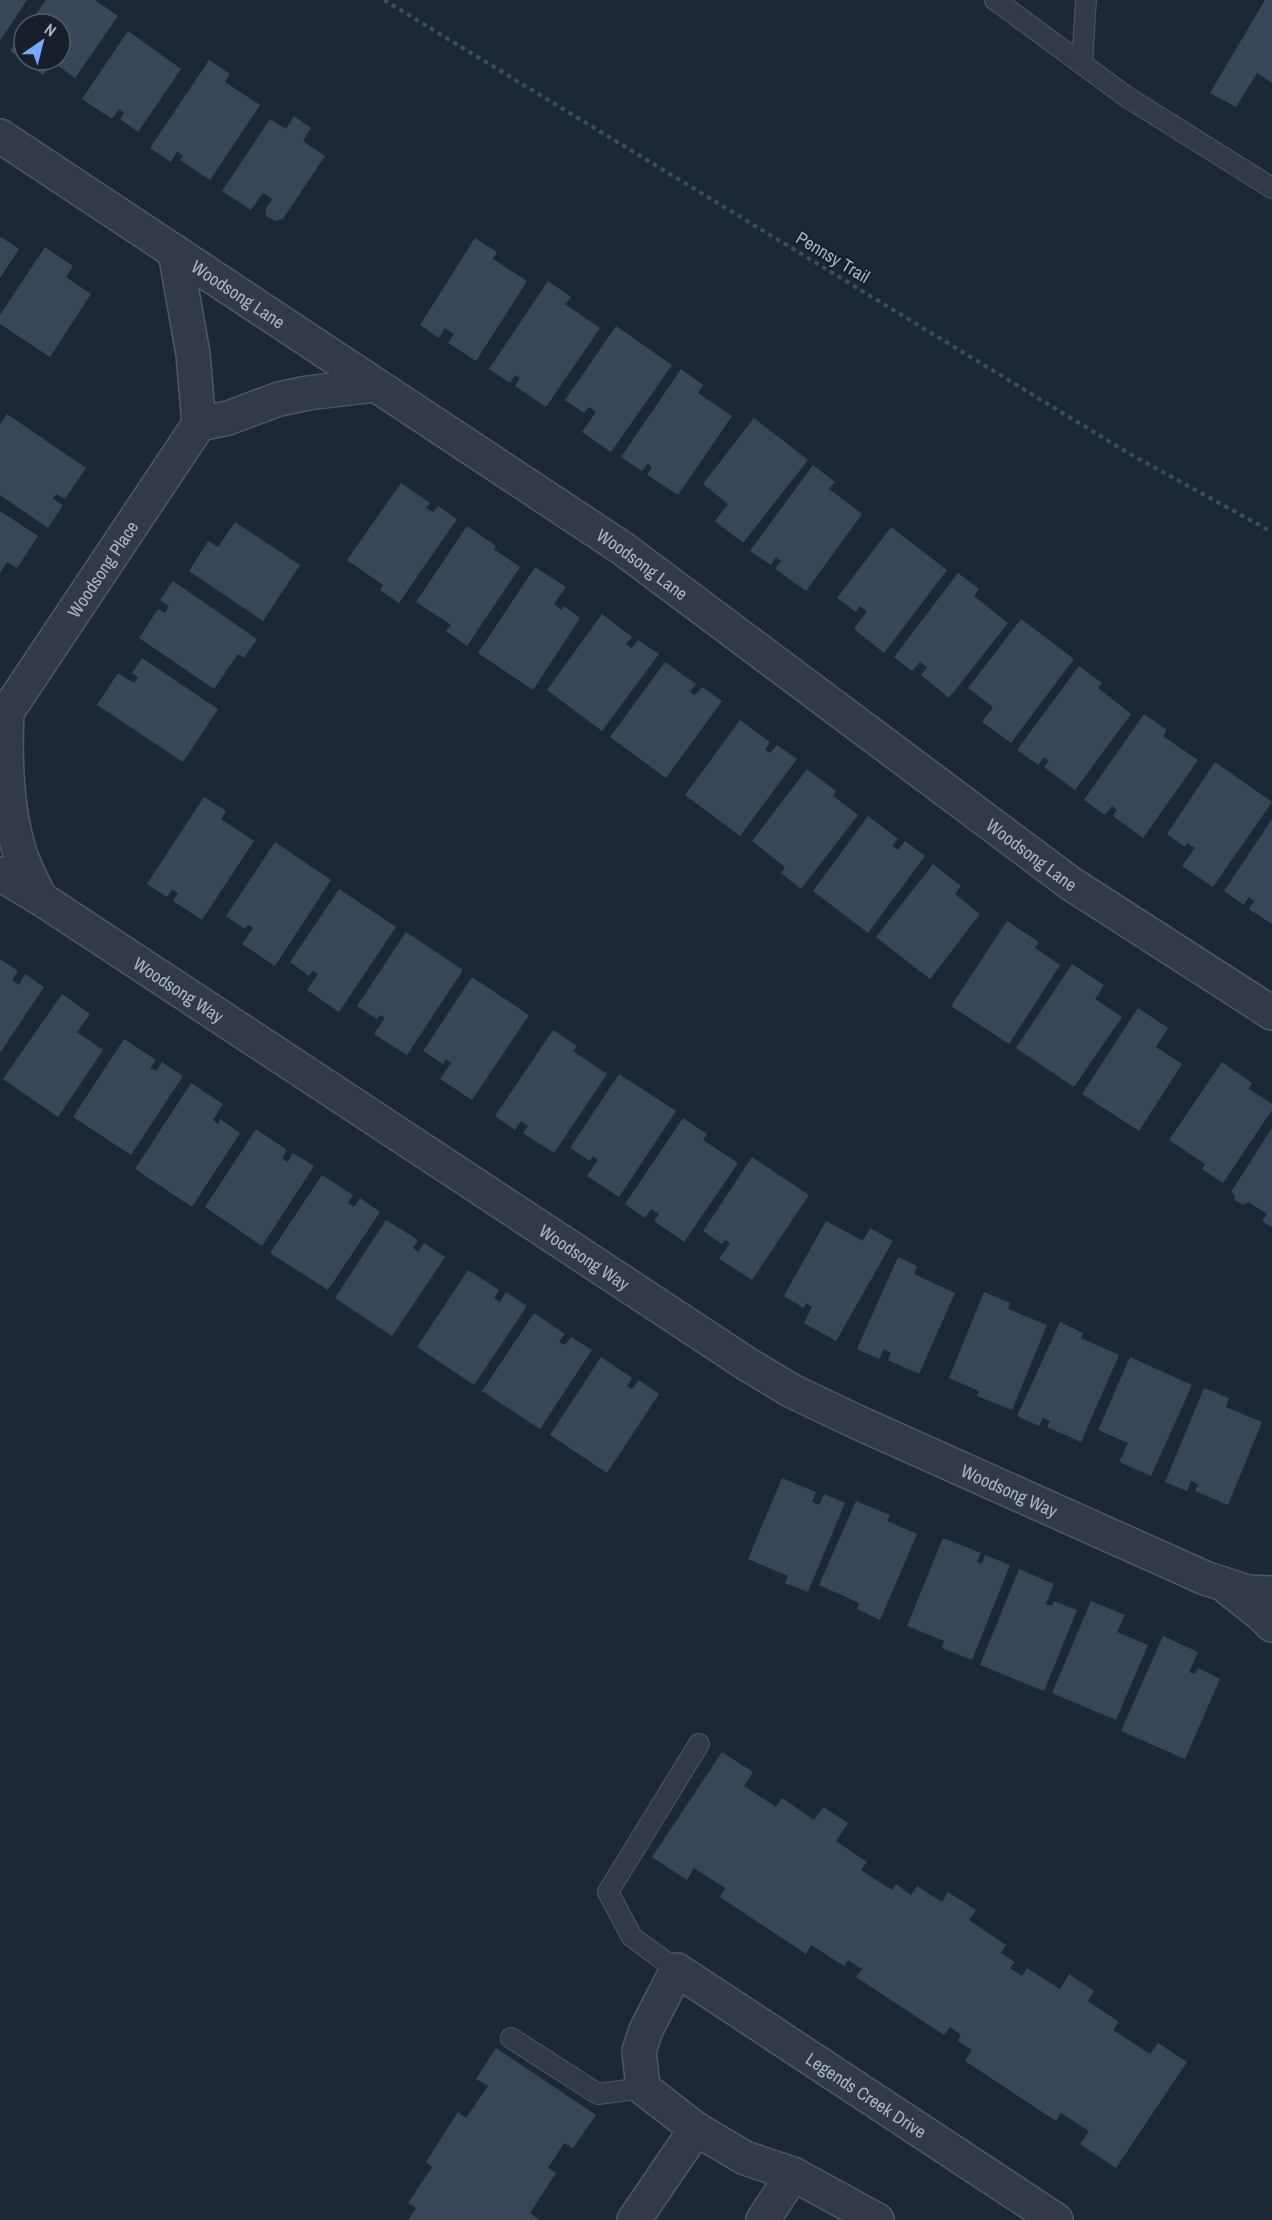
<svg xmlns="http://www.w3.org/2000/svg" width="1272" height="2220" font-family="'Archivo Narrow',sans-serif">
<rect width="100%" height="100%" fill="#1d2836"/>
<g fill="#394657">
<path d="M0,0H27L0,41Z"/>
<path d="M46,0H95L118,16L75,78L53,62L43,75L10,51L24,31V60H60V24H29Z"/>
<path d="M1265,0H1272V83L1257,73L1236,107L1210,93Z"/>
<path d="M128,31L181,69L138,132L120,119L124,113L119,109L112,119L82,99Z"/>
<path d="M209,60L230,74L225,82L260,105L210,180L180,160L183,156L177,151L171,162L150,148Z"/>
<path d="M294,116L311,128L303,141L325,156L283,219L275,221L266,216V208L272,199L263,193L251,210L222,191L270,119L286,129Z"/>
<path d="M1,237L19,249L0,278V239Z"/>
<path d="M475,238L497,252L493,259L527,281L476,361L448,343L454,334L445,328L439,338L420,325Z"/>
<path d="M45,247L73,266L66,277L91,294L50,357L0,324V315Z"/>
<path d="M548,281L571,297L565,304L600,328L546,407L515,386L520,378L515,375L510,383L489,369Z"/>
<path d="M616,326L672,365L611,452L582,432L596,412L589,407L584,413L565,400Z"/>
<path d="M681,369L703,385L698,393L732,416L678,495L647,475L652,467L648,463L642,471L621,457Z"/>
<path d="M7,414L86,468L65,499L56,494L53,499L63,505L48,528L0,495V425Z"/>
<path d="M754,418L808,460L743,543L715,521L728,504L703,484Z"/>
<path d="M813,465L835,482L829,489L862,514L806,591L775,569L781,561L776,557L771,565L750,551Z"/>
<path d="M401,483L430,503L426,508L433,512L438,506L457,519L399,603L380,590L383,585L347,560Z"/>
<path d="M0,511L38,536L17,568L7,562L0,573Z"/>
<path d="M235,522L300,565L263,621L189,571L208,541L218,547Z"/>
<path d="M467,526L496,546L494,549L520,567L467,646L446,631L451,625L416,602Z"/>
<path d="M891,527L947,570L884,653L854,629L867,611L860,606L856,612L837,598Z"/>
<path d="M535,567L566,587L554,604L562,610L564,606L580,618L533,690L478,653Z"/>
<path d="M958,573L979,589L974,596L1008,623L949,698L921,675L927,667L920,662L912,671L894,657Z"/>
<path d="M173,581L257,639L244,658L238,654L214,689L139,638L158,609L165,613L169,606L160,600Z"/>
<path d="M602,614L632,637L626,644L632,648L638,640L659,654L602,731L547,690Z"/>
<path d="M1021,619L1074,659L1011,743L982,722L993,707L968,688Z"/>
<path d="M142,658L218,709L183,762L97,705L118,673L134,683L138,677L132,673Z"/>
<path d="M665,662L696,684L690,692L695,695L702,687L722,701L666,778L610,737Z"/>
<path d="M1079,666L1102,683L1098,688L1131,714L1075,790L1044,767L1049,761L1044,757L1038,765L1017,750Z"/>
<path d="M1144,714L1167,730L1163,736L1198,760L1143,838L1113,816L1117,810L1112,806L1105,815L1084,800Z"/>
<path d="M740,720L770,742L765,750L770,753L777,745L797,759L740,836L685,795Z"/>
<path d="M1215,762L1272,802L1213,887L1182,866L1195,848L1187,843L1185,847L1167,834Z"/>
<path d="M807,769L836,791L833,796L858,815L801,889L781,873L785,867L752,841Z"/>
<path d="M204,797L226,811L221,819L254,841L202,920L173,901L178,893L172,890L167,897L147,884Z"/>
<path d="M868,816L898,839L892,846L898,850L905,841L925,856L868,933L813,891Z"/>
<path d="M1272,819V924L1249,909L1254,901L1249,897L1244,905L1224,891Z"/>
<path d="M275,842L331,880L275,966L242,944L253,928L248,925L245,929L226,916Z"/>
<path d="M933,864L961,886L955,894L980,914L930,979L876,937Z"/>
<path d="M339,889L396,927L339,1012L307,990L318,974L313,971L309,976L290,962Z"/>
<path d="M1007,921L1039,942L1035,948L1060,965L1009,1044L951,1006Z"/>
<path d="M406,932L463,970L407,1055L374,1034L385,1018L380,1015L377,1019L357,1006Z"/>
<path d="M0,959L18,971L12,980L19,985L25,974L44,987L0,1053Z"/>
<path d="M1072,964L1104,985L1095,999L1122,1017L1074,1087L1016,1048Z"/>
<path d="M472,977L529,1015L472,1100L440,1079L451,1063L446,1059L443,1064L423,1051Z"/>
<path d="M62,994L90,1014L77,1032L103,1050L58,1117L3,1079Z"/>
<path d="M1138,1008L1168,1028L1156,1047L1182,1064L1139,1131L1082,1094Z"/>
<path d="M553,1030L577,1046L573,1051L607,1074L554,1153L523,1133L528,1126L521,1121L515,1130L495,1116Z"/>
<path d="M124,1039L156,1060L150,1068L156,1071L162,1062L183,1076L131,1155L73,1117Z"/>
<path d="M1222,1062L1252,1083L1249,1089L1272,1104V1110L1223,1183L1202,1169L1205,1164L1169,1140Z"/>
<path d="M619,1074L676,1111L619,1197L587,1176L598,1160L593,1156L590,1161L570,1148Z"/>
<path d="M191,1083L223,1104L213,1120L218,1124L220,1119L240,1133L192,1207L135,1169Z"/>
<path d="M683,1118L707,1134L703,1140L738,1163L684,1242L654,1221L659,1214L651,1209L645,1218L625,1204Z"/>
<path d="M1272,1128V1227L1262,1221L1267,1214L1248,1202L1243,1205L1235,1200L1234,1194L1231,1192Z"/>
<path d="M256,1129L287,1150L282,1158L288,1162L293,1153L314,1166L262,1246L205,1207Z"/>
<path d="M752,1157L809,1195L752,1280L719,1259L730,1243L725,1240L722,1244L703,1231Z"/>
<path d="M322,1175L353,1195L348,1203L354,1207L360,1198L380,1212L328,1290L270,1253Z"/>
<path d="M386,1220L418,1240L413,1248L418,1252L424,1243L445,1257L392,1336L335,1298Z"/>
<path d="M826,1221L863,1241L870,1228L893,1241L836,1341L804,1323L812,1307L806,1303L804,1308L784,1296Z"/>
<path d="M898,1257L917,1266L914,1274L955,1293L919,1374L888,1360L891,1353L884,1349L879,1359L857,1349Z"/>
<path d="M468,1270L499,1290L494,1298L500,1302L506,1292L527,1306L474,1385L417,1347Z"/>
<path d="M984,1292L1010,1303L1008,1309L1047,1325L1012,1410L977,1396L979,1391L949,1378Z"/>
<path d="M534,1313L565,1334L559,1342L565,1345L571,1337L592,1350L540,1429L482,1391Z"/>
<path d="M1060,1322L1083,1333L1081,1338L1119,1355L1081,1442L1047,1427L1050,1421L1043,1418L1039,1426L1017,1416Z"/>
<path d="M601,1357L632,1378L627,1386L632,1389L639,1380L659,1394L607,1473L550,1435Z"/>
<path d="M1130,1357L1192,1385L1151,1476L1119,1462L1128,1443L1098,1430Z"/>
<path d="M1204,1388L1229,1398L1226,1407L1262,1422L1228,1505L1195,1491L1198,1484L1191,1481L1187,1491L1165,1482Z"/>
<path d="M782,1478L816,1492L812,1502L819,1505L824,1494L845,1503L808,1592L785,1583L788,1576L748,1559Z"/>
<path d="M856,1501L890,1515L887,1521L917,1534L880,1620L857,1609L859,1603L819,1585Z"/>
<path d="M943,1538L981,1553L977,1562L982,1564L985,1555L1010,1565L972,1660L942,1648L944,1641L907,1626Z"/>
<path d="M1019,1569L1054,1584L1046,1604L1052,1606L1054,1601L1077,1610L1044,1691L980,1665Z"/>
<path d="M1091,1601L1125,1615L1117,1632L1148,1645L1116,1720L1052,1693Z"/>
<path d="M1163,1636L1198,1652L1189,1672L1195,1674L1198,1668L1220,1679L1185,1759L1121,1731Z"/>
<path d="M722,1752L753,1772L744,1786L776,1807L782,1798L814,1820L823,1807L848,1823L836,1841L867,1862L861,1870L892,1890L896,1884L911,1895L917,1886L942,1902L948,1892L976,1910L969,1920L1006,1945L1001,1953L1015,1962L1010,1968L1022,1976L1027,1968L1060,1989L1069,1974L1094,1991L1088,2001L1119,2022L1113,2030L1150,2054L1158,2043L1187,2062L1116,2168L1080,2144L1089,2131L1061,2113L1056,2121L965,2061L972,2050L958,2041L961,2035L950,2027L944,2035L856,1977L862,1969L848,1960L844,1966L811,1945L806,1954L720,1897L725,1888L694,1868L687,1880L652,1857Z"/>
<path d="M496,2048L596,2115L573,2148L564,2143L548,2168L556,2173L530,2213L540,2220H408L416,2208L408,2203L432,2167L426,2162L458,2112L466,2118L488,2086L476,2079Z"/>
</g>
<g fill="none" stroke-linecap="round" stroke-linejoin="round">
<g stroke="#4e5765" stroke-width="22">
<g id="service">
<path d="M995,0L1127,97L1272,188"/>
<path d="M1082,64L1086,0"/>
<path d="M677,1970L632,1937L608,1892L699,1744"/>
<path d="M511,2038L598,2094L643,2088"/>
</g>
</g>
<g stroke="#4e5765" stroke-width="36">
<g id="minor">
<path id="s1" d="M0,136L622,548L1070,883L1272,1013"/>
<path d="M175,252L193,354L199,424"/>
<path d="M199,424L228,418L279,399L308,393L375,385"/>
<path id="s2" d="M7,712L199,424"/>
<path d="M7,712C5,759 6,805 19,850C24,867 33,882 40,898"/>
<path id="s3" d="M0,874L40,898L747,1364L792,1391L857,1422L1205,1578L1248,1592L1272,1593"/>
<path d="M1228,1588L1261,1614L1272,1625"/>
<path d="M634,2220L696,2129"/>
<path d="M763,2220L793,2174"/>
<path id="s4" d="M877,2220L793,2174L745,2158L696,2129L643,2088L639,2051L646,2030L677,1970L1056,2220"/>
</g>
</g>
<path stroke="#395052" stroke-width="4" stroke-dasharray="4.5 4.5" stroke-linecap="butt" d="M384,0L1130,454L1272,532"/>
<use href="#service" stroke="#313a46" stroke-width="20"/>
<use href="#minor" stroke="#313a46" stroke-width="33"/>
</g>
<g text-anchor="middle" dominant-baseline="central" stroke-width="4.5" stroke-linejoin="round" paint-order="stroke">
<g font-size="18" fill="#aab4c4" stroke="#171f2a">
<text transform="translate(833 257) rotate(31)">Pennsy Trail</text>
<text stroke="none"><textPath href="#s1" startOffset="286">Woodsong Lane</textPath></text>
<text stroke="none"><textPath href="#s1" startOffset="772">Woodsong Lane</textPath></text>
<text stroke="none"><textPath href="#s2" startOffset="172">Woodsong Place</textPath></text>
<text stroke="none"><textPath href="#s1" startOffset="1258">Woodsong Lane</textPath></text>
<text stroke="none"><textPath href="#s3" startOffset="213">Woodsong Way</textPath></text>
<text stroke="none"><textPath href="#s3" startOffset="699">Woodsong Way</textPath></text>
<text stroke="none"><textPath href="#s3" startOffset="1185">Woodsong Way</textPath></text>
<text stroke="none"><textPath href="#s4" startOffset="624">Legends Creek Drive</textPath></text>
</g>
</g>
<g transform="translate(42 42) rotate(35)"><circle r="28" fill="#171f2a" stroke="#525b68" stroke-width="1.5"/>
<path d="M0-4.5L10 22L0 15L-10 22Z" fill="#75aafe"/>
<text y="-9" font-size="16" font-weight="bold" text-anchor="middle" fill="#aab4c4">N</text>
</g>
</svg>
